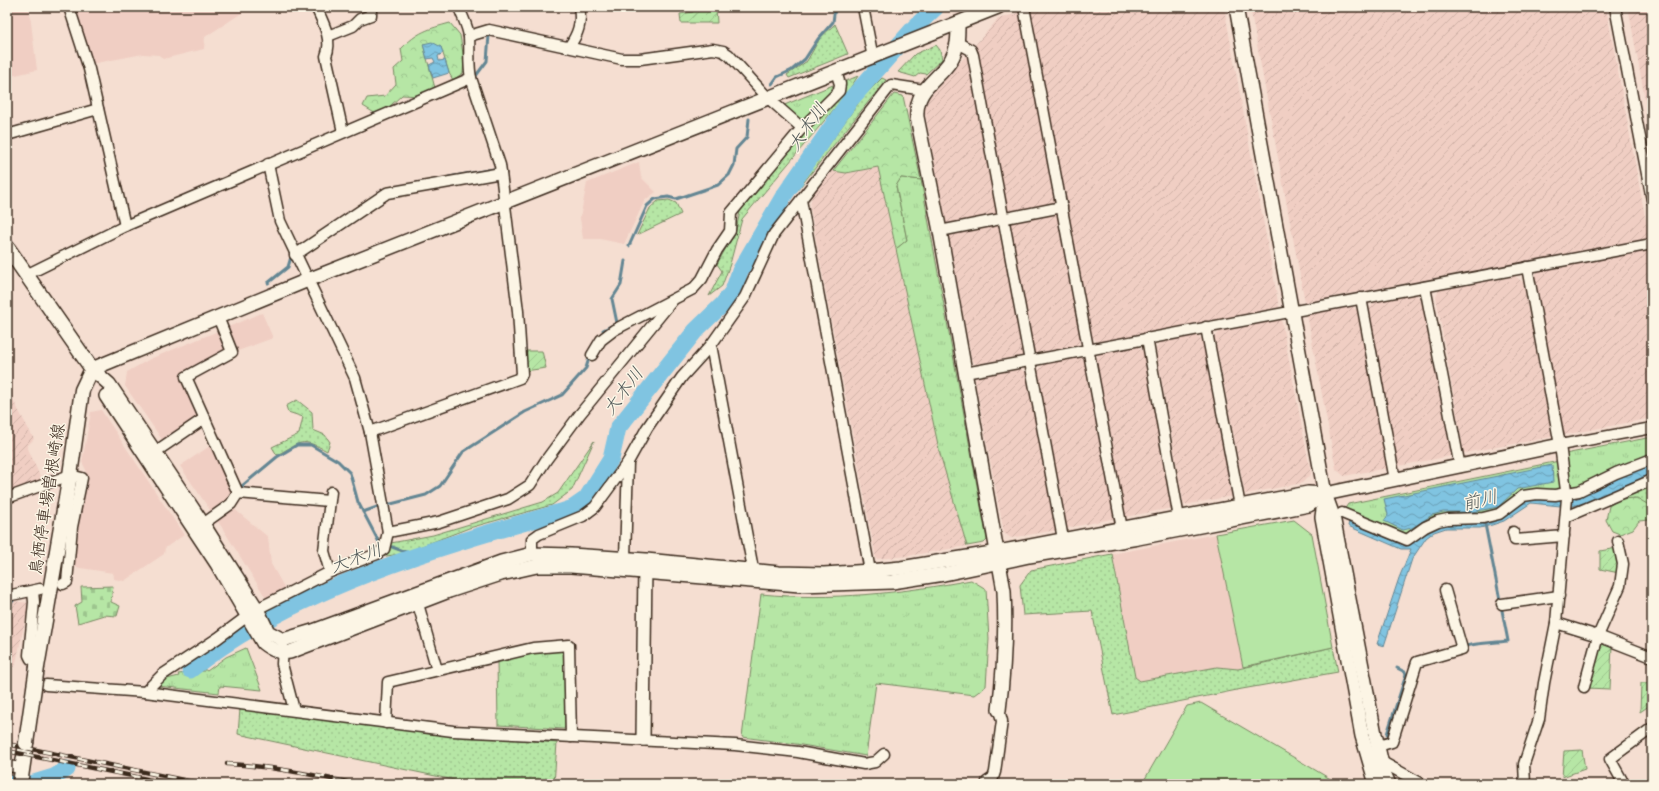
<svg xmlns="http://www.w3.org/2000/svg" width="1659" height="791" font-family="Caveat,'Klee One',sans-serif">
<defs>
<pattern id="industrial-furrows" width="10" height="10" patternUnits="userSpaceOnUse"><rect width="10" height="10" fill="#f0cec3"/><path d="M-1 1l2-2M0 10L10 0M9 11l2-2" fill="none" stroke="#cfb1a7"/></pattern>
<pattern id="grass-dots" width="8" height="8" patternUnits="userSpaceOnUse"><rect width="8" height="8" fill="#b6e6a5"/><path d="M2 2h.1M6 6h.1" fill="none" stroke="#9dc58e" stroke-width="1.8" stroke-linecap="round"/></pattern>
<pattern id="forest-crowns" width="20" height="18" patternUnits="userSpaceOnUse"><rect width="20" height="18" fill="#b6e6a5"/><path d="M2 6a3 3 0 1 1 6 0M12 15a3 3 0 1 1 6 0" fill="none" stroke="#9dc58e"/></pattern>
<pattern id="cemetery-stones" width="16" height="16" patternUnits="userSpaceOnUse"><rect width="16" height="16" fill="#b6e6a5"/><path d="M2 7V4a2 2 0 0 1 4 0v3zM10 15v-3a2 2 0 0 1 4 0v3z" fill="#9dc58e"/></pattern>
<pattern id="park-tufts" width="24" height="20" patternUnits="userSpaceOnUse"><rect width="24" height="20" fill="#b6e6a5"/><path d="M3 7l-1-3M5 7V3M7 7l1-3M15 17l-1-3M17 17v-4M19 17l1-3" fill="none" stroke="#9dc58e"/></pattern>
<pattern id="garden-furrows" width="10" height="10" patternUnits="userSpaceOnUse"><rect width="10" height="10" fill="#b6e6a5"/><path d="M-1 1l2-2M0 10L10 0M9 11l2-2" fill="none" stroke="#9dc58e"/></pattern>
<pattern id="water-waves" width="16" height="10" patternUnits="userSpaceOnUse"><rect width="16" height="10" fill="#80c4e1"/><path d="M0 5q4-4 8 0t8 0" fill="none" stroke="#6a9fb6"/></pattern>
</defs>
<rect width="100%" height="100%" fill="#f5ded1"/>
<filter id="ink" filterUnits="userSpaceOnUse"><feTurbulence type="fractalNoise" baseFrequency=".025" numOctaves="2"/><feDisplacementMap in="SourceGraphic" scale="8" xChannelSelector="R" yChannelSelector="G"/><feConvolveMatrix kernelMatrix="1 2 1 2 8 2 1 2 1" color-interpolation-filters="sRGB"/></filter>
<g filter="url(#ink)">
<g fill="#f0cec3">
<path d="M7,7H29L37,70L7,77Z"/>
<path d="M72,7H251L205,37L204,49L163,59L159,55L143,54L91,64Z"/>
<path d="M639,162L641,177L656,192L645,200L624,244L600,239H583L580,218L587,183Z"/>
<path d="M262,313L273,338L235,352L182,377L200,416L163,441L125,386L127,372L150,359Z"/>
<path d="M101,410L184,535L165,548L164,554L124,581L114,579L113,573L74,567L86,470L82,462L91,412Z"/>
<path d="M213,444L234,489L227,503L268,537L271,564L285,589L266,598L221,526L180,466Z"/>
<path d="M1216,534L1243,667L1238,669L1217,667L1140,681L1135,677L1112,554Z"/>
</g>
<g fill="url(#industrial-furrows)">
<path d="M1036,7H1224L1279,307L1098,342L1091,336L1029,9Z"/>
<path d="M1250,7H1606L1649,238L1305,302Z"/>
<path d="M1628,7H1652V137Z"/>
<path d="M1018,13L1021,15L1082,337L1078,345L976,364L972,361L925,111L926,101L998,19Z"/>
<path d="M878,167L940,454L967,546L907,556L876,559L810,207L812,194L833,171L846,173Z"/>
<path d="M1651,250L1652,418L1563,435L1534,278L1538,271Z"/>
<path d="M1515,276L1523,282L1552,437L1464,453L1436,297L1439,290Z"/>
<path d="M1415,294L1423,301L1451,456L1398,466L1369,310L1374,302Z"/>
<path d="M1351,306L1358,311L1387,468L1344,476L1336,469L1307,314Z"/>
<path d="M1281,319L1311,474L1302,483L1245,494L1215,338L1220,331Z"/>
<path d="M1197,335L1204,341L1232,496L1184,505L1156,349L1161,342Z"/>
<path d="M1136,346L1144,352L1172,508L1124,517L1095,361L1100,353Z"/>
<path d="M1079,357L1087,362L1116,518L1067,528L1038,371L1043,364Z"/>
<path d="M1019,368L1027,374L1056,530L1011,538L1004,533L975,380L979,376Z"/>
<path d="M7,389L34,439L27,446L42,481L7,493Z"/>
<path d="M14,601L29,603L15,667L7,666V602Z"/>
</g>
<g fill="url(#grass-dots)" stroke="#788862">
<path d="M835,24L848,54L789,78L787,75L807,61L820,38Z"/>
<path d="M936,45L940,50L942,59L926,74L920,73L915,77L898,72L915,54Z"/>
<path d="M858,76L845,96L742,219L730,264L722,286L709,296L722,271L717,264L736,230L741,207L823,110L843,92L846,81Z"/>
<path d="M882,78L886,80L792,197L861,99Z"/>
<path d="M669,200L676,203L681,214L637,235L650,208L658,201Z"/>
<path d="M297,400L312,412L313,430L325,435L330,442L327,451C301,437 301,442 277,455L272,447L299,434L303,417L288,412L286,406Z"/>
<path d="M594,441L572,490L552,505L469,528L401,554L379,557L391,543L433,535L543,502L558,493Z"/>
<path d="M1652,483V507L1620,499L1609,506L1607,501Z"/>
<path d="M1112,554L1135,677L1140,681L1217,667L1238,669L1333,647L1338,672L1242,689L1113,715L1092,611L1023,615L1020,585L1031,570Z"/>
<path d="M240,709L449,734L557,743L554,784H473L238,734Z"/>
</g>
<g fill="url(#forest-crowns)" stroke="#788862">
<path d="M450,23L460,35L464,60L463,73L453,80L449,73L441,47L423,44L435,88L420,96L402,95L388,108L376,114L363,106L367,98L385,96L396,84L394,69L403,61L401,49C417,32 428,29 450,23Z"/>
<path d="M894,94L903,96L921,180L901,178L896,186L907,240L896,249L878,167L846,173L833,171Z"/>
<path d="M1637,498L1652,507V525L1649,520L1639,521L1633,529L1620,534L1612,531L1606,520L1609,506L1620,499Z"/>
</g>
<path fill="url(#cemetery-stones)" stroke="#788862" d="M113,586L111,602L120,606L117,616L104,615L78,623L75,606L82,602L81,587Z"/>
<g fill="url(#park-tufts)" stroke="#788862">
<path d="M833,85L831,92L802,123L782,106Z"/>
<path d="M901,178L921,180L987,540L984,543L967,546L940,454L896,249L907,240L896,186Z"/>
<path d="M1652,437V455L1577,487H1572L1565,454Z"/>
<path d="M1559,461L1564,489L1407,537L1344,510L1348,504Z"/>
<path d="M971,580L986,589L989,639L986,686L974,695L876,683L866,756L796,744L742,737L761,594C832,601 902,593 971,580Z"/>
<path d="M246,648L262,690L220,686L219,693L158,686L163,680L179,676L178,674L204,671V669L207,671L226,657Z"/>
<path d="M562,651L565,655V727L564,729L498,725L497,661L533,653Z"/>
</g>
<g fill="url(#garden-furrows)" stroke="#788862">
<path d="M692,7H716L717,23H681L680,14L693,12Z"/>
<path d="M524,351H542L546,368L525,371Z"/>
<path d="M1617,548L1619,573L1600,569V551Z"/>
<path d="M1600,641L1612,646L1610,689L1586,688Z"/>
<path d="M1641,683H1652V704L1640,712Z"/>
<path d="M1582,750L1585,769L1562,777L1564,751Z"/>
</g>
<g fill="#b6e6a5" stroke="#788862">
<path d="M1294,520L1312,534L1333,647L1243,667L1216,534Z"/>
<path d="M1201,703L1339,784H1142L1187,706Z"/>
</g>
<g fill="url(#water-waves)" stroke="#648693">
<path d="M432,42L441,47L443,53L438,56L439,61L445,60L449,73L433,78L429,65L435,62L433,58L427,59L423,44Z"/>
<path d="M1652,464V474L1585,506L1583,503L1570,507L1531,503L1504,521L1492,525L1480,528H1446L1434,532L1426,538L1412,559L1384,646L1377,644L1399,578L1411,549H1401L1348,526L1349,522L1404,545L1408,544L1435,524L1476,522L1524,499L1533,498L1575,499L1581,497L1580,495Z"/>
<path d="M1552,465L1553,482L1517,489L1498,507L1472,512H1443L1432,515L1412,528L1403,530L1384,521L1388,515L1384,499Z"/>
</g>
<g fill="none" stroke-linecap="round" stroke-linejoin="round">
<g stroke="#648693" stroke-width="3">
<path d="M475,77L487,61L489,35"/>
<path d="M772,84L777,77L792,70L805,59L818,39L833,22L835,7"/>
<path d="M449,177L494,169"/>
<path d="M629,246L647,206L655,199L668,197L676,199L718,185L729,175L734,165L736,149L747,137L749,119"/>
<path d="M268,283L288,267L291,257"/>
<path d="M603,330L617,323L612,299L621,285L625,261"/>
<path d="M242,486L277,457L297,445H311L338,461L350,473L358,502L380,544"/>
<path d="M387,505L426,495L440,486L463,452L525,412L562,395L586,368L590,355"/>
<path d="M363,512L377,507"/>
<path d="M392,547L419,557"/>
<path d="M7,602L13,601"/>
<path d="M1466,646C1480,642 1494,643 1508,641L1485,524"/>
<path d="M1387,734L1406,675L1405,672L1397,668"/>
</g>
<g stroke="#80c4e1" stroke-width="17">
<path d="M190,670C292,589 437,547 561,512L573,508L586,499L611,459L618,428L696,330L723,304L733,291L740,271L783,197L851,99L914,28L936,7"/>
<path d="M7,784H14"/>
<path d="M31,784L54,777L67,769"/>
</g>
<g stroke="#3b2a1e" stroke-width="13">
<g id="minor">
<path d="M69,7L89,69L125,226"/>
<path d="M316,7C323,22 333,40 326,56L343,132"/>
<path d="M863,7L873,58"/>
<path d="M1024,7L1122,529"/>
<path d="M1615,7L1652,200"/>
<path d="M328,36L353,26L360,19L371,15V7"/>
<path d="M469,36L489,30L622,59H640L713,49L723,51L729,55L768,98L802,128L839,91L840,84L836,72"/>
<path d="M958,43L971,50L973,55L1063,539"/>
<path d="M569,47C578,34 582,23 579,7"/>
<path d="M7,135L98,109"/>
<path d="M801,200L870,571"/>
<path d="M940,231L1062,207"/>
<path d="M295,255L387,193L501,173"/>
<path d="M1527,267L1560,445L1652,428"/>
<path d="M26,275L125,226L471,78"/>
<path d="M1425,287L1460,467"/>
<path d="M1361,298L1395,480"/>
<path d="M218,317L232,352L186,377L238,493"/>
<path d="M1206,327L1240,506"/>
<path d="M1147,338L1179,518"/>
<path d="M711,345L753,569"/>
<path d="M592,355L601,340L614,330L693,289L702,279L717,250L730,231L731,213L802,128"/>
<path d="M965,373L1652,244"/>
<path d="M370,432L520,378L522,374L518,311L500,165L471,78C468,64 470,51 469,37C468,26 462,17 459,7"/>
<path d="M155,452L205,418"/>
<path d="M7,498L70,475L82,478L72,527L67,582L63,584"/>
<path d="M1342,513L1407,540L1425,527L1438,521L1448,519L1483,518L1499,514L1523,496L1537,494L1555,495L1579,491L1616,473L1652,459"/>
<path d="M1566,517L1652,480"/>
<path d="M203,524L231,504L238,493L329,501"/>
<path d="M388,532L439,522L508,499L530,485L546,460L580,414L672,301"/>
<path d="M1513,532L1515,540L1564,536"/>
<path d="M532,554V539L539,534L583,516L595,507L628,462L647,428L682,377L711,345L745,297L774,234L891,85L924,90"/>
<path d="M625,558L628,462"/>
<path d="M330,572L324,551L331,492"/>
<path d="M33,591L34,602L29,655L31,659L38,660"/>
<path d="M7,596L40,589"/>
<path d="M416,597L437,670"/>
<path d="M1502,604L1559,596"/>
<path d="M1556,623L1598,636L1652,657"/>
<path d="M283,646L282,664L294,710"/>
<path d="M46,685L145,692L453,731L735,745L798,752L864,764L875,762L884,754"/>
<path d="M1584,687L1598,636L1620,586L1623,564L1618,541"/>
<path d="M145,692L162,675L218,638L257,609L330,572L377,554L384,549L388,532L370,432L355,378L280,221L268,164"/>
<path d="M386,723L388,682L533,648L569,645L571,737"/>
<path d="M1378,746L1392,742L1417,662L1462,649L1445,590"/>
<path d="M1382,762L1422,784"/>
<path d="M7,766L22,768"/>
<path d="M988,784L987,782L993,778L995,772L1002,721L999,710"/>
<path d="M1525,784L1524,764L1539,719L1544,683L1556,623L1567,498L1560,445"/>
<path d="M1624,784L1610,759L1652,728"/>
</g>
</g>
<g stroke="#3b2a1e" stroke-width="16">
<g id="tertiary">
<path d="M1236,7L1325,494L1333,516L1375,734L1384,773L1389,784"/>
<path d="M958,24C958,37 958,48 951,60C938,81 915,88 917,117L940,231L1004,591C1006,632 1004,670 999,710"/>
<path d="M92,369L109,384L155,452L203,524L257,609L268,632L283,640L313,631L501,562L532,554L571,555L646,560L779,573L824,574L870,571L901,568L998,552L1308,493L1325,494L1560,445"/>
<path d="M92,369L308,280L998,7"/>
<path d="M106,396L217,564L263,643C272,650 279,653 290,652L449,591L501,574L537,566H571L800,585L892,582L944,574L1029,556L1138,538L1309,505L1325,494"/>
<path d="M1325,495L1322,517L1362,736L1376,784"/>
<path d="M643,739L645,565"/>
</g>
</g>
<g stroke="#3b2a1e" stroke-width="17">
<g id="secondary">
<path d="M7,247L92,369L82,390L70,475L37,667"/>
<path d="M20,784L26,743"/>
</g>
</g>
<use href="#minor" stroke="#fcf5e5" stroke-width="10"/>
<use href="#tertiary" stroke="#fcf5e5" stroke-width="13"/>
<use href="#secondary" stroke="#fcf5e5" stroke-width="14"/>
<g stroke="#3b2a1e" stroke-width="4.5">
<g id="rail">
<path d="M7,744L203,784"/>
<path d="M7,751L172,784"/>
<path d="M227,764C271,766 313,775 356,784"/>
</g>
</g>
<use href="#rail" stroke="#fcf5e5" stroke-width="3" stroke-dasharray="9" stroke-linecap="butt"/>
<g stroke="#3b2a1e" stroke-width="17" stroke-linecap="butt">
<path id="secondary-bridge" d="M26,743L37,667"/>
</g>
<use href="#secondary-bridge" stroke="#fcf5e5" stroke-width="14"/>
</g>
</g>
<g text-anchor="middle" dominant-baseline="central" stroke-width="3" stroke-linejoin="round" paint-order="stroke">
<g font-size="17" fill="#3b2a1e" stroke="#fcf5e5">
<text transform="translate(47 499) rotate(-81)">鳥栖停車場曽根崎線</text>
</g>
<g font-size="18" font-style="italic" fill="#505858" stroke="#fcf5e5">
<text transform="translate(807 127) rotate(-55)">大木川</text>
<text transform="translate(623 391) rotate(-53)">大木川</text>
<text transform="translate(1480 500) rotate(-13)">前川</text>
<text transform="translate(356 558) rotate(-20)">大木川</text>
</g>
</g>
<rect width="1659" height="791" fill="none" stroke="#fcf5e5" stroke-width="24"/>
<rect x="12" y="12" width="1635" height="767" fill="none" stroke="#3b2a1e" stroke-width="1.5" filter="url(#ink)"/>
</svg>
